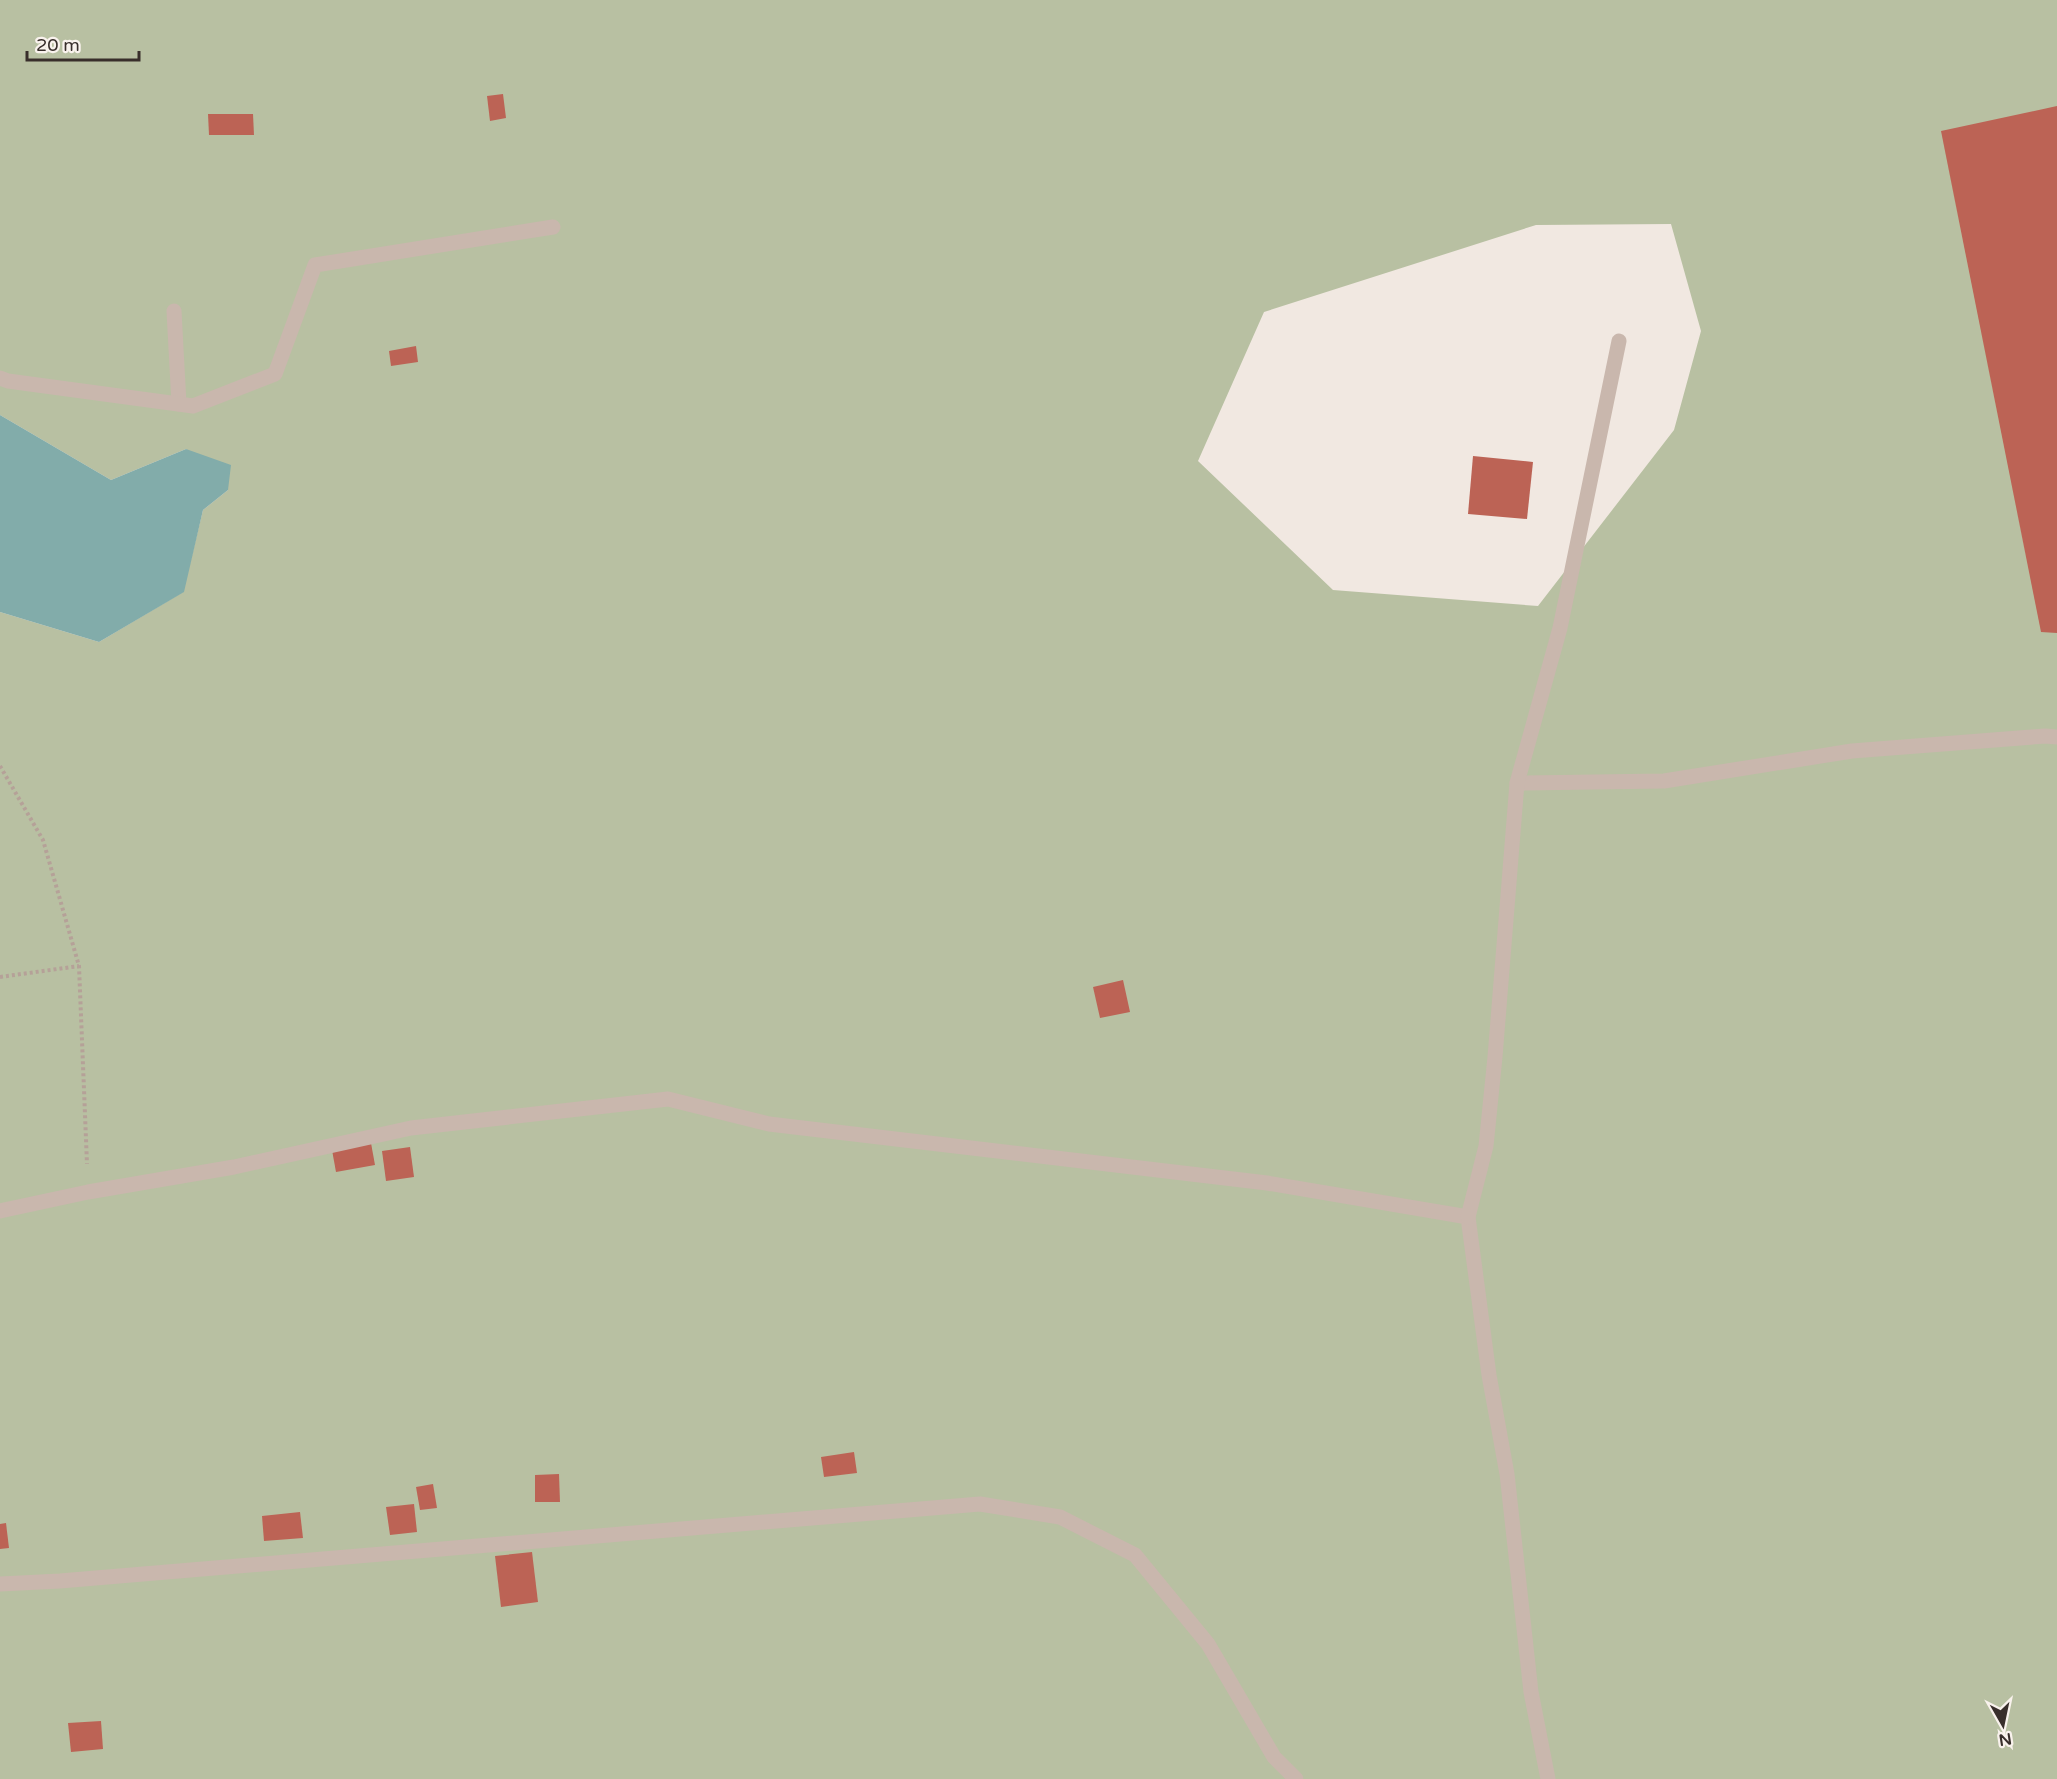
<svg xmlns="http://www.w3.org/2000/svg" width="2057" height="1779" font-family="'Varela Round',sans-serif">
<rect width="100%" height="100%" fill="#f1e8e1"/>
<path fill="#b8c0a2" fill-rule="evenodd" d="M0,0H2057V1779H0V612L99,642L183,592L203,510L228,490L186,449L111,480L0,415ZM1671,224L1701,331L1674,430L1538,606L1333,590L1198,461L1264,312L1536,225Z"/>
<path fill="#82acaa" d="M0,415L111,480L186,449L231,465L228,490L203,510L184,592L99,642L0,612Z"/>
<g fill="#bc6355">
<path d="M503,94L506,118L490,121L487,96Z"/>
<path d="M2057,106V633L2041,632L1941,131Z"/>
<path d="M208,114H253L254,135H209Z"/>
<path d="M416,346L418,362L391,366L389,351Z"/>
<path d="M1473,456L1533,462L1527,519L1468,514Z"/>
<path d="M1123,980L1130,1012L1100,1018L1093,987Z"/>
<path d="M371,1143L375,1165L336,1172L332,1150Z"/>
<path d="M410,1147L414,1177L386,1181L382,1151Z"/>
<path d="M854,1452L857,1473L824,1477L821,1457Z"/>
<path d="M559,1474L560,1502H535V1475Z"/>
<path d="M433,1484L437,1508L420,1510L416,1487Z"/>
<path d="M414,1504L417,1532L390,1535L386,1507Z"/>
<path d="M300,1512L303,1538L264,1541L262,1516Z"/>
<path d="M6,1523L9,1548L0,1549V1524Z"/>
<path d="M532,1552L538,1602L501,1607L495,1556Z"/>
<path d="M101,1721L103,1749L71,1752L68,1723Z"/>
</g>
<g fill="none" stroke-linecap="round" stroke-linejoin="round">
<g stroke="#b5a198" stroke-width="4" stroke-dasharray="3 3" stroke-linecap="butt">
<path d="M0,766L43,840L79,966L87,1164"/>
<path d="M0,977L79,966"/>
</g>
<g stroke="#c9b7ad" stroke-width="15">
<path d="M174,311L179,404"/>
<path d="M0,378L8,381L193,406L275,374L315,265L553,227"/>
<path d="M1517,783L1664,781L1852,751L2045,736L2057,737"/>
<path d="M0,1211L88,1192L234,1167L411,1128L668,1099L769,1124L1267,1183L1468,1217L1489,1375L1507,1474L1531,1692L1548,1779"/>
<path d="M1468,1217L1486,1146L1495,1057L1517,783L1560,628L1619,341"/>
<path d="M0,1584L60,1581L980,1504L1060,1517L1135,1555L1208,1644L1274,1757L1296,1779"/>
</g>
</g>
<g transform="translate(2003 1725) rotate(171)" stroke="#f9f2ed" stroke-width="4.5" paint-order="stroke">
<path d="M0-4.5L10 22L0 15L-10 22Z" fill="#382e2b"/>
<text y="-9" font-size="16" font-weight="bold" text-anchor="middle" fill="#382e2b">N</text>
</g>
<path d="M27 51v9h112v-9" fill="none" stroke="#382e2b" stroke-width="3"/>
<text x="36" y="51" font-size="18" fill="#382e2b" stroke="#f9f2ed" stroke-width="4.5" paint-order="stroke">20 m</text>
</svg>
